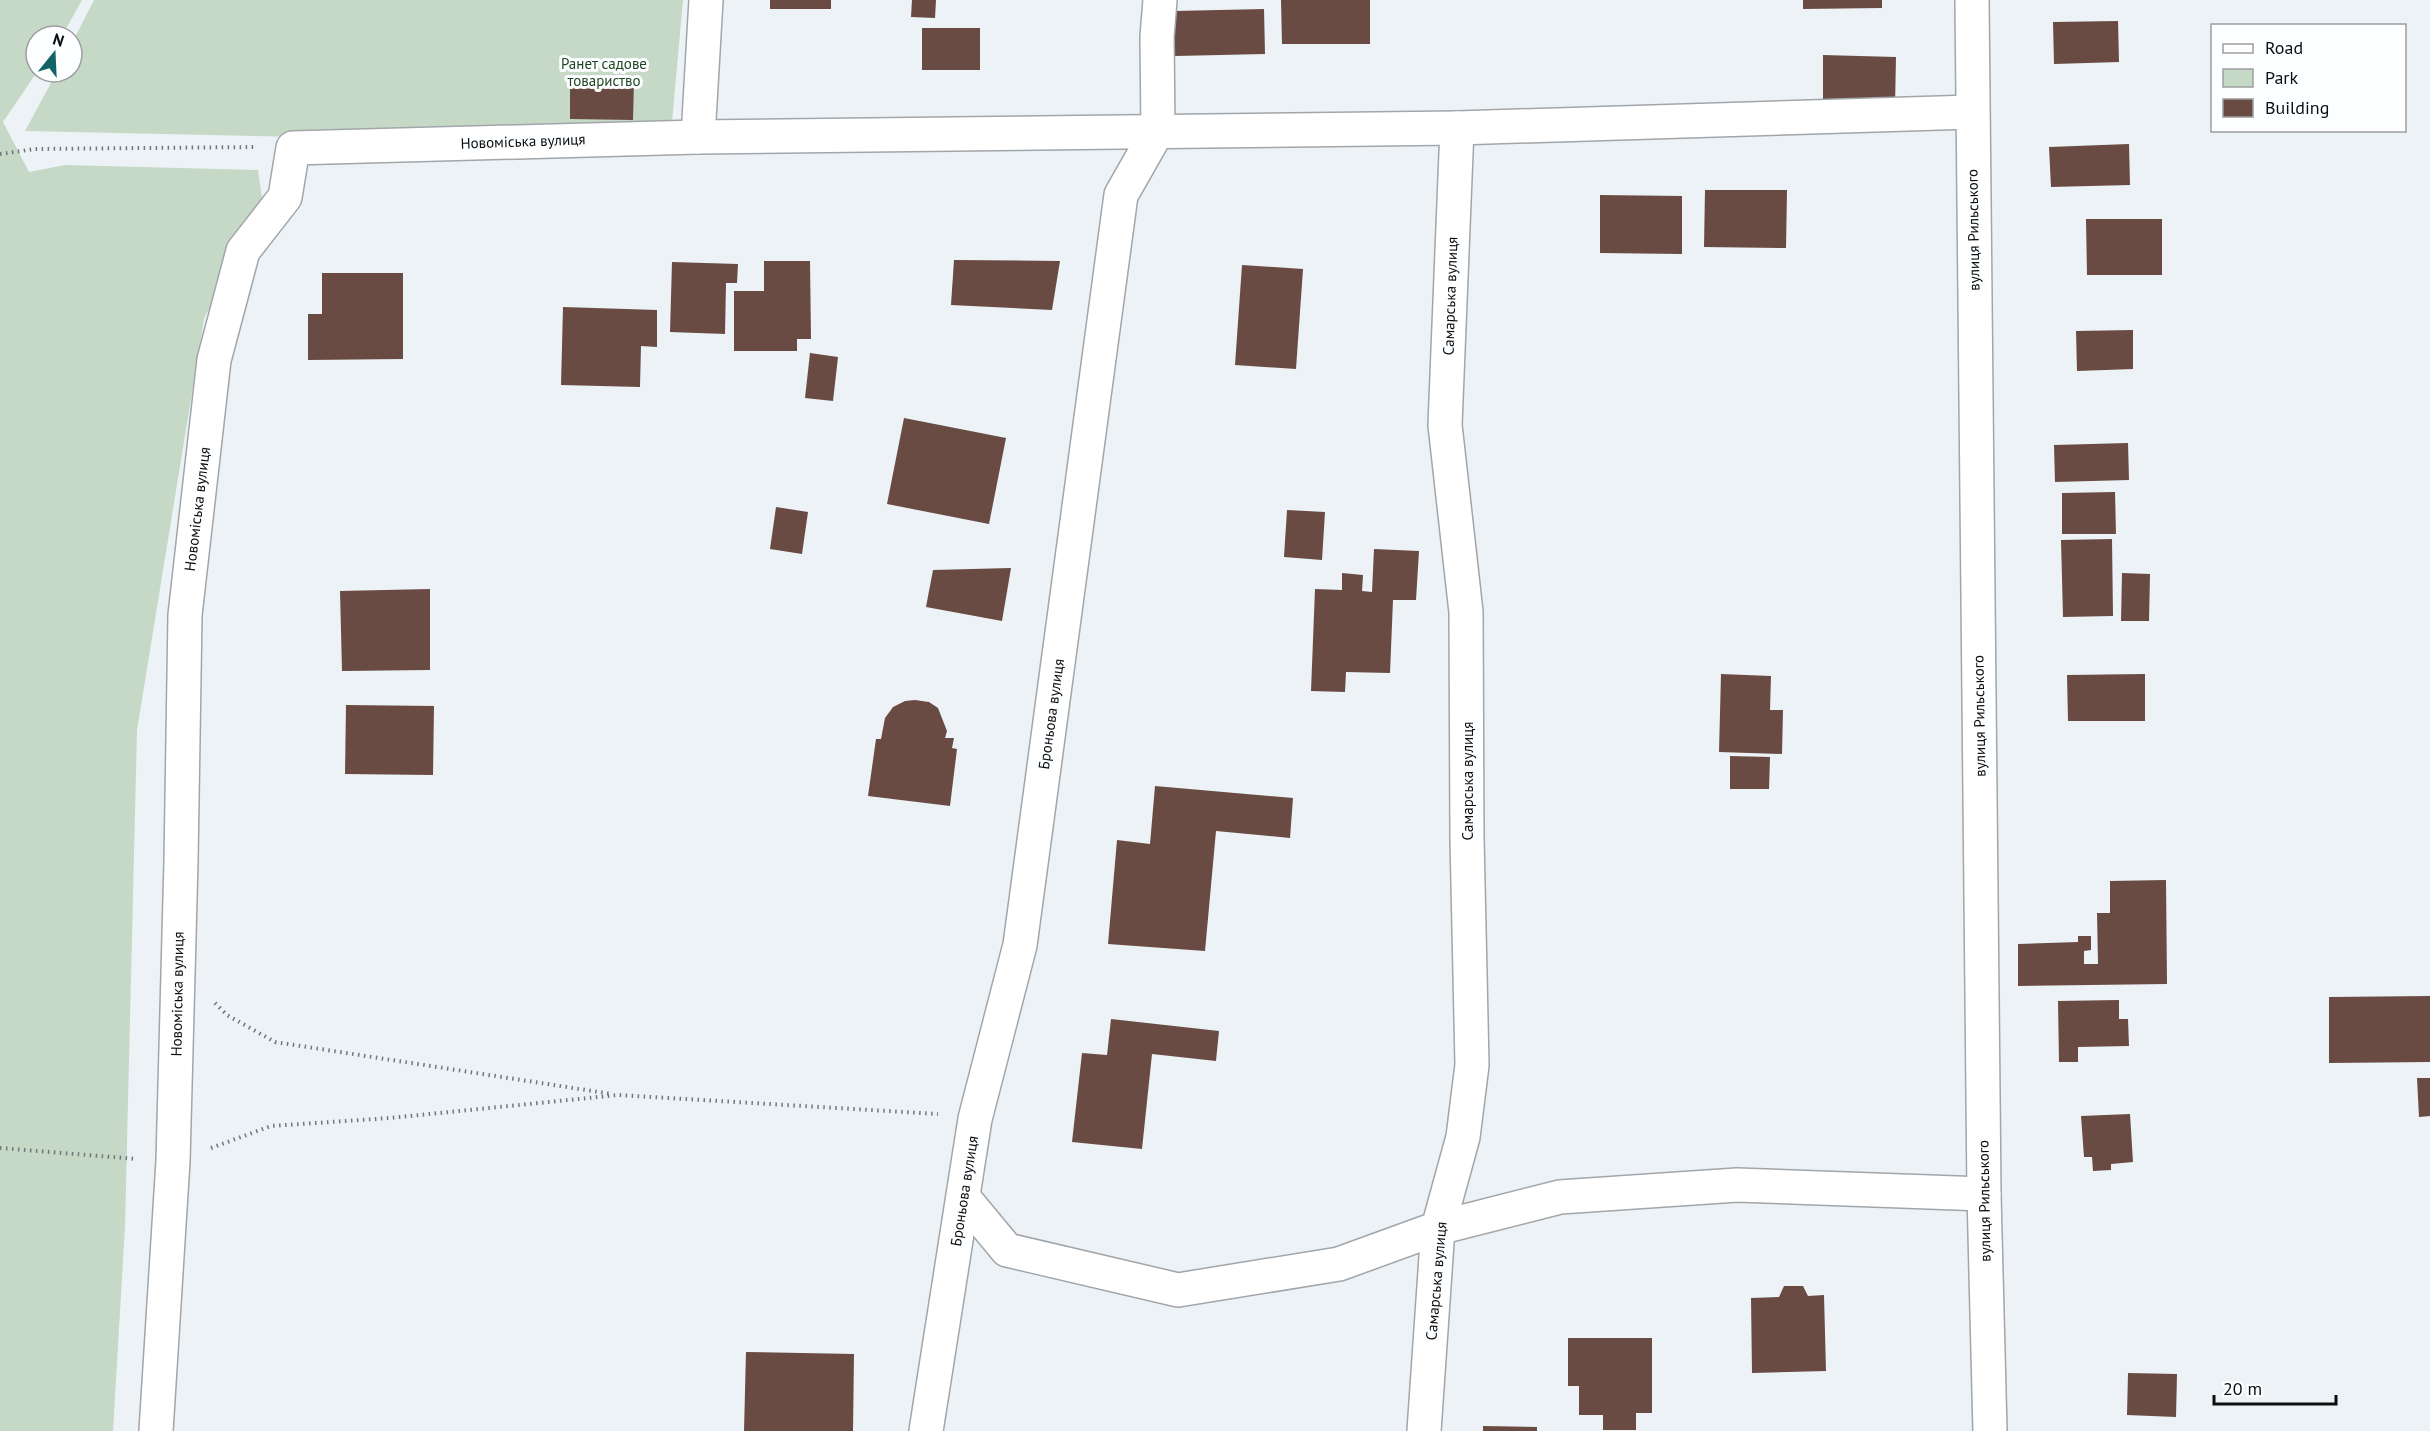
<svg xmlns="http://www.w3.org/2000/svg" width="2430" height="1431" font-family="'PT Sans',sans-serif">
<rect width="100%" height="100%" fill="#ecf2f6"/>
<g fill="#c6d8c6">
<path d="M0,0H82L62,36H36L37,72L3,122L29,172L65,165L258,170L262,198L204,319L137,730L125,1226L113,1431H0Z"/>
<path d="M94,0H683L670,145L25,131L57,72H72V43Z"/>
</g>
<g fill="#694b43">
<rect x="770" y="0" width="61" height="9"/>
<path d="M912,0H936L935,18L911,17Z"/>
<path d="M1281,0H1370V44H1282Z"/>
<path d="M1803,0H1882V8L1803,9Z"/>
<path d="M1264,9L1265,54L1175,56L1174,11Z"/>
<path d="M2118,21L2119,62L2054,64L2053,22Z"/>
<rect x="922" y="28" width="58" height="42"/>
<path d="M1823,55L1896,57L1895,106L1823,104Z"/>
<path d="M570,80L634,81L633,120L570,119Z"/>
<path d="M2129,144L2130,185L2051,187L2049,147Z"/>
<path d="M1705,190H1787L1786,248L1704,247Z"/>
<path d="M1600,195L1682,196V254L1600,253Z"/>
<path d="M2086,219H2162V275H2087Z"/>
<path d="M954,260L1060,261L1052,310L951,305Z"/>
<path d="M764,261H810L811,339H797V351H734V291H764Z"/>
<path d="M672,262L738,264L737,283H726L725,334L670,332Z"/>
<path d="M1242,265L1303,269L1296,369L1235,365Z"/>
<path d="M322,273H403V359L308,360V314H322Z"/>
<path d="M563,307L657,310V347L641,346L640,387L561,385Z"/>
<path d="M2133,330V369L2077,371L2076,331Z"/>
<path d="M810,353L838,357L833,401L805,398Z"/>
<path d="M904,418L1006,438L989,524L887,504Z"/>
<path d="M2128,443L2129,480L2055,482L2054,445Z"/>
<path d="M2115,492L2116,534H2062V493Z"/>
<path d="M776,507L808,512L802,554L770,549Z"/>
<path d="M1287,510L1325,512L1322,560L1284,557Z"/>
<path d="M2112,539L2113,616L2063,617L2061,540Z"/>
<path d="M1374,549L1419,551L1416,600H1393L1390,673L1346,672L1345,692L1311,691L1315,589L1342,590V573L1363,575L1362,591L1372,592Z"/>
<path d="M1011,568L1002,621L926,607L933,570Z"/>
<path d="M2122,573L2150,574L2149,621H2121Z"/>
<path d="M430,589V670L342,671L340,591Z"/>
<path d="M1721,674L1771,676L1770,710H1783L1782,754L1719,752Z"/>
<path d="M2145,674V721H2068L2067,675Z"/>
<path d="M915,700L929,702L938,708L947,731L945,738H954L952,748L957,749L950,806L868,796L876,739H881L885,718L893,707L905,701Z"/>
<path d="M346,705L434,706L433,775L345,774Z"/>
<path d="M1730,756L1770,757L1769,789H1730Z"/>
<path d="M1155,786L1293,798L1290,838L1216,831L1205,951L1108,944L1117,840L1150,844Z"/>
<path d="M2166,880L2167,984L2018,986V944L2078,942V936H2091V950L2084,951V964H2098L2097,913H2110V881Z"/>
<path d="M2430,996V1062L2329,1063V997Z"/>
<path d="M2119,1000V1019H2128L2129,1046L2078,1047V1062H2059L2058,1001Z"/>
<path d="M1111,1019L1219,1031L1216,1061L1152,1054L1142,1149L1072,1142L1082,1053L1107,1055Z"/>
<path d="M2417,1078H2430V1116L2419,1117Z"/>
<path d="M2130,1114L2133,1162L2111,1164V1170L2093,1171L2092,1157H2084L2081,1116Z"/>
<path d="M1784,1286H1803L1808,1296L1824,1295L1826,1371L1752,1373L1751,1298L1779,1297Z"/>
<path d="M1568,1338H1652V1413H1636V1430H1603V1415H1579V1386H1568Z"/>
<path d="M746,1352L854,1354L853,1431H744Z"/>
<path d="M2128,1373L2177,1374L2176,1417L2127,1415Z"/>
<path d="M1483,1426L1537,1427V1431H1483Z"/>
</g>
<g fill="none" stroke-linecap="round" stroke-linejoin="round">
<g stroke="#a1a6aa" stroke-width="36">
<g id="minor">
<path d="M1972,0L1984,1194L1990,1431"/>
<path d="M698,137L706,0"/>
<path d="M963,1197L1007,1250L1178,1290L1339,1264L1438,1228L1560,1197L1737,1185L1984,1194"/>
<path d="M156,1431L173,1161L181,861L185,615L214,360L243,251L285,197L293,148L698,137L1457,128L1972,112"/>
<path d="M926,1431L975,1119L1020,945L1121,195L1158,130L1157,37L1160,0"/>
<path d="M1424,1431L1438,1228L1463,1137L1472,1065L1467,838L1466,612L1445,425L1457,128"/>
</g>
</g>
<g stroke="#727679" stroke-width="4" stroke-dasharray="1.5 4.5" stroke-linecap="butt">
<path d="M0,154L35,149L256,147"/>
<path d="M215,1003L227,1015L275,1042L612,1094"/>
<path d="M0,1148L137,1159"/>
<path d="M211,1148L271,1126L390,1118L618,1095L938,1114"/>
</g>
<use href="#minor" stroke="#fff" stroke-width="33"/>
</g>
<g text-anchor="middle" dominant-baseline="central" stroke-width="6" stroke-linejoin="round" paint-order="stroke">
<g font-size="15" fill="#1f4522" stroke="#fdfeff">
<text x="604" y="63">Ранет садове<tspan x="604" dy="17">товариство</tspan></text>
</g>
<g font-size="15" fill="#0b0d0f" stroke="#fdfeff">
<text transform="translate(523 141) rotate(-2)">Новоміська вулиця</text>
<text transform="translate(1973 230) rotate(-91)">вулиця Рильського</text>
<text transform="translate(1450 296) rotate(-88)">Самарська вулиця</text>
<text transform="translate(197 509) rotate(-83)">Новоміська вулиця</text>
<text transform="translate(1051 714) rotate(-82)">Броньова вулиця</text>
<text transform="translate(1979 716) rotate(-91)">вулиця Рильського</text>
<text transform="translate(1467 781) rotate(-90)">Самарська вулиця</text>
<text transform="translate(177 994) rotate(-89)">Новоміська вулиця</text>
<text transform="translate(964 1191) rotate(-81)">Броньова вулиця</text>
<text transform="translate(1984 1201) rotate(-91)">вулиця Рильського</text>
<text transform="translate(1436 1281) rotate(-85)">Самарська вулиця</text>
</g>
</g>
<rect x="2211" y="24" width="195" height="108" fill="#fdfeff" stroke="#9c9e9f" stroke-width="1.5"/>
<rect x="2223" y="44" width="30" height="9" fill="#ffffff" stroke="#9c9e9f" stroke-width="1.5"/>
<text x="2265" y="54" font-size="18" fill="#0b0d0f">Road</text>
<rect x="2223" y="69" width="30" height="18" fill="#c6d8c6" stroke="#9c9e9f" stroke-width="1.5"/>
<text x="2265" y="84" font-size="18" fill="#0b0d0f">Park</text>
<rect x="2223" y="99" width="30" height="18" fill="#694b43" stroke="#9c9e9f" stroke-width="1.5"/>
<text x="2265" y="114" font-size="18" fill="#0b0d0f">Building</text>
<g transform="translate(54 54) rotate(18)"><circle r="28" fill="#fdfeff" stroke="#9c9e9f" stroke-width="1.5"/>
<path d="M0-4.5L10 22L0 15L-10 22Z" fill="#126366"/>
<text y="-9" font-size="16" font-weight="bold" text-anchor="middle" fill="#0b0d0f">N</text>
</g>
<path d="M2214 1395v9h122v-9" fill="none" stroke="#0b0d0f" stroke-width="3"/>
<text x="2223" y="1395" font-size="18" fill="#0b0d0f" stroke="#fdfeff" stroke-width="4.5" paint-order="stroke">20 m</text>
</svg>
